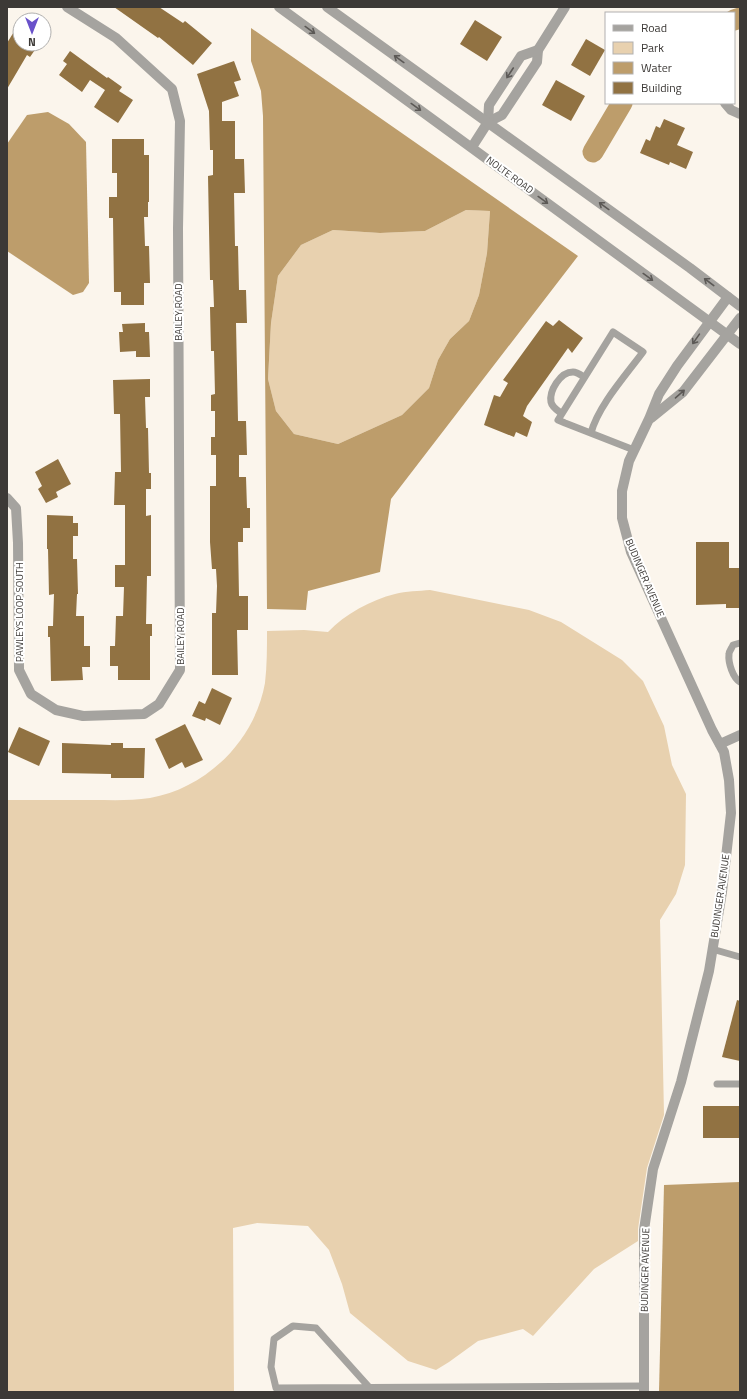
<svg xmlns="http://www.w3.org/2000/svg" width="747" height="1399" font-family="'Titillium Web',sans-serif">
<rect width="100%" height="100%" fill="#fbf5ec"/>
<g fill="#e8d1af">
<path d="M466,210L490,211L487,253L479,295L469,321L450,339L438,360L429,388L402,415L338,444L294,434L276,411L268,379L271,323L278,276L301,245L333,230L380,233L425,231Z"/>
<path d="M430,590L529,610L561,622L622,660L643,681L664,726L672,765L686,794L685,865L676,894L660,920L664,1115L647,1168L638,1229V1241L594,1269L533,1336L523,1329L478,1341L449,1362L436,1370L408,1361L350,1313L342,1284L329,1250L308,1226L257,1223L233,1228L234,1392H7V800C35,800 64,800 92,800C111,800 131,801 150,798C207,788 255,740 265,683C267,666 267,648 267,631L304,630L328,632C345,614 371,600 395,594C406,591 419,591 430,590Z"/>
</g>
<g fill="#bd9d6b" fill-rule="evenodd">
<path d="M251,28L578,256L391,499L380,572L308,591L306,610L267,609L263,116L261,91L251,61ZM466,210L490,211L487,253L479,295L469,321L450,339L438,360L429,388L402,415L338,444L294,434L276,411L268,379L271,323L278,276L301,245L333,230L380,233L425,231Z"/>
<path d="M48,112L69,124L86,142L89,283L83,292L73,295L7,251V144L27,115Z"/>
<path d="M740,1182V1392H659L664,1185Z"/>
</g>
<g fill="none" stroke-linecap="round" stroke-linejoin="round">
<g stroke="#bd9d6b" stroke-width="21">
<path d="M734,20L740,18"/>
<path d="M593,152L622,103"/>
</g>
</g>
<g fill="#917242">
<path d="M114,7H159L183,23L185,21L212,43L193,65L159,37L158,38Z"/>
<path d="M475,20L502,37L487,61L460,44Z"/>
<path d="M20,22V44H39L30,57L27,55L7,89V43Z"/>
<path d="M586,39L605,50L590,76L571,65Z"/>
<path d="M70,51L107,78L108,77L122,87L119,91L133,100L118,123L94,107L105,90L90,80L82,92L59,75L67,64L63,61Z"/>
<path d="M234,61L241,80L234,82L239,96L222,102V121H235V159H244L245,193H234L235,246H238L239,290H246L247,323H236L238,421H246L247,455H239V477H246L247,508H250V528H243V542H238L239,596H248V630H237L238,675H212V613H216L217,586L216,569H212L210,542V486H216V455H211V437H215V411H211V395L215,394L214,351H211L210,307H214L213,280H210L208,176L213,175V150H210L209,111L197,74Z"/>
<path d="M556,80L585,96L571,121L542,105Z"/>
<path d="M664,119L685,128L677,145L693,152L686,169L670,162L669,165L640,153L646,139L650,141L656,126L660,128Z"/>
<path d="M112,139H144V155H149V202H148V217H144L145,246H149L150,283H144V305H121V292H114L113,218H109V197H117V173H112Z"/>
<path d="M559,320L583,338L572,353L568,348L527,406L523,416L532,422L527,437L516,432L514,437L484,425L494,395L500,397L508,383L503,380L546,321L553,326Z"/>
<path d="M145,323V332H149L150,357H136V351L120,352L119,332H123L122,324Z"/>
<path d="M150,379V397H145L146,428H148L149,473H151V489H146V516L151,515V576H147L146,624H152V636H150V680H118V666H110V646H115L116,616H123L124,587H115V565H125V505H114L115,472H121L120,414H114L113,380Z"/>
<path d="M58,459L71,484L56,492L58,497L46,503L38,489L42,486L35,472Z"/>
<path d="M47,515L73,516V523H78V536H73V559H77L78,594H77L76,616H84V646H90V667H82L83,680L51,681L50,637H48V626H53L54,594L49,595L48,549H47Z"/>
<path d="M696,542H729V568H740V608H726V604L696,605Z"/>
<path d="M212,688L232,698L220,725L206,718L205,721L192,716L199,701L205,704Z"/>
<path d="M185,724L203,760L185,768L182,762L169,769L155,739Z"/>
<path d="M19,727L50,741L39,766L8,752Z"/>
<path d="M62,743L111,745V743H123V748H145L144,778H111V774L62,773Z"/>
<path d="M737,1000L740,1001V1061L722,1057Z"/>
<rect x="703" y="1106" width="37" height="32"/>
</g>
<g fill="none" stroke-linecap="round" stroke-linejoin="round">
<g stroke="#a5a39f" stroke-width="7">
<path d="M561,413C557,410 552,407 551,402C549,391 560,372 573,372C577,372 581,375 584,377"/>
<path d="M591,433C598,406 626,375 643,352L613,332L558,420L565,423L634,450"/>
<path d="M740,643L733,645C732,648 729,651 729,654C728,663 733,678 740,682"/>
<path d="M712,949L740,957"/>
<path d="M717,1084H740"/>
<path d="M369,1387L316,1328L293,1326L274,1339L271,1367L276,1388L644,1386"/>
</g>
<g stroke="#a5a39f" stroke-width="10">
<path d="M725,103L731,110L740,114"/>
<path d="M488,122L502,115L537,62L538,50L565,7"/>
<path d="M472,147L488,122L489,105L521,56L538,50"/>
<path d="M7,498L16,508L18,543L19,670L31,694L56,710L83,716L144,714L159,704L180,670L178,228L180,121L172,89L116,38L67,7"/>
<path d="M720,744L740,735"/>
</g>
<g stroke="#a5a39f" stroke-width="10">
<path d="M279,7L740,344"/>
<path d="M327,7L690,268L740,306"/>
<path d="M651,418L683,392L740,318"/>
<path d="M644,1392V1230L653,1169L681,1082L709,971L722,892L731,813L729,780L724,752L712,730L631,552L622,518V491L629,461L649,419L659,394L677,366L728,297"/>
</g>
</g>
<defs><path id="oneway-shaft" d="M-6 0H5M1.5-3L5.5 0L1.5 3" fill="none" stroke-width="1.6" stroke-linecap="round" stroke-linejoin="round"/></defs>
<g stroke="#5c5956">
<use href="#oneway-shaft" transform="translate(310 30) rotate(36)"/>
<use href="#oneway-shaft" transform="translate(399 59) rotate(-144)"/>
<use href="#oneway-shaft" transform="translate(510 73) rotate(123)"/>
<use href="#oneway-shaft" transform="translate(416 107) rotate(36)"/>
<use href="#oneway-shaft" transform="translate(543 200) rotate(36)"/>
<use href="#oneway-shaft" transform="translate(604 206) rotate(-144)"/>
<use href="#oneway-shaft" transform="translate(648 277) rotate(36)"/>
<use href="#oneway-shaft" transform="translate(709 282) rotate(-143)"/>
<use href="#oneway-shaft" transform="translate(696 339) rotate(125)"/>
<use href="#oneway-shaft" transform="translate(680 394) rotate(-41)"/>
</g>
<g text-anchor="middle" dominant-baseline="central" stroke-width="4" stroke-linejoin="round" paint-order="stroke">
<g font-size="10" fill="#3c3936" stroke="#fff">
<text transform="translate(510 175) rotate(36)">NOLTE ROAD</text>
<text transform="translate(178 312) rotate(-90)">BAILEY ROAD</text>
<text transform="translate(645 578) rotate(67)">BUDINGER AVENUE</text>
<text transform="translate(19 612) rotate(-90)">PAWLEYS LOOP SOUTH</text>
<text transform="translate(180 636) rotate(-90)">BAILEY ROAD</text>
<text transform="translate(720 896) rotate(-82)">BUDINGER AVENUE</text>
<text transform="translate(645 1270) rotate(-89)">BUDINGER AVENUE</text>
</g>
</g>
<rect width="747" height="1399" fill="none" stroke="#3c3936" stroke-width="16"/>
<rect x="605" y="12" width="130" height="92" fill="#ffffff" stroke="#b1b0af"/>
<rect x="613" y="25" width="20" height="6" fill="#a5a39f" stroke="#b1b0af"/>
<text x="641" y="32" font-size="12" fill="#3c3936">Road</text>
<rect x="613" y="42" width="20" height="12" fill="#e8d1af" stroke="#b1b0af"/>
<text x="641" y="52" font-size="12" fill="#3c3936">Park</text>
<rect x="613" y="62" width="20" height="12" fill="#bd9d6b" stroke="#b1b0af"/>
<text x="641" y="72" font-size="12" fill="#3c3936">Water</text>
<rect x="613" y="82" width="20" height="12" fill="#917242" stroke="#b1b0af"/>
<text x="641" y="92" font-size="12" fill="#3c3936">Building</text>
<g transform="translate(32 32) rotate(180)"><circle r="19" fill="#ffffff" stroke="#b1b0af"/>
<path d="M0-3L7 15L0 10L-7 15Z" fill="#6951ca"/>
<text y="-6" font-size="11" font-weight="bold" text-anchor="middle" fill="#3c3936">N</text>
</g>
</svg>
